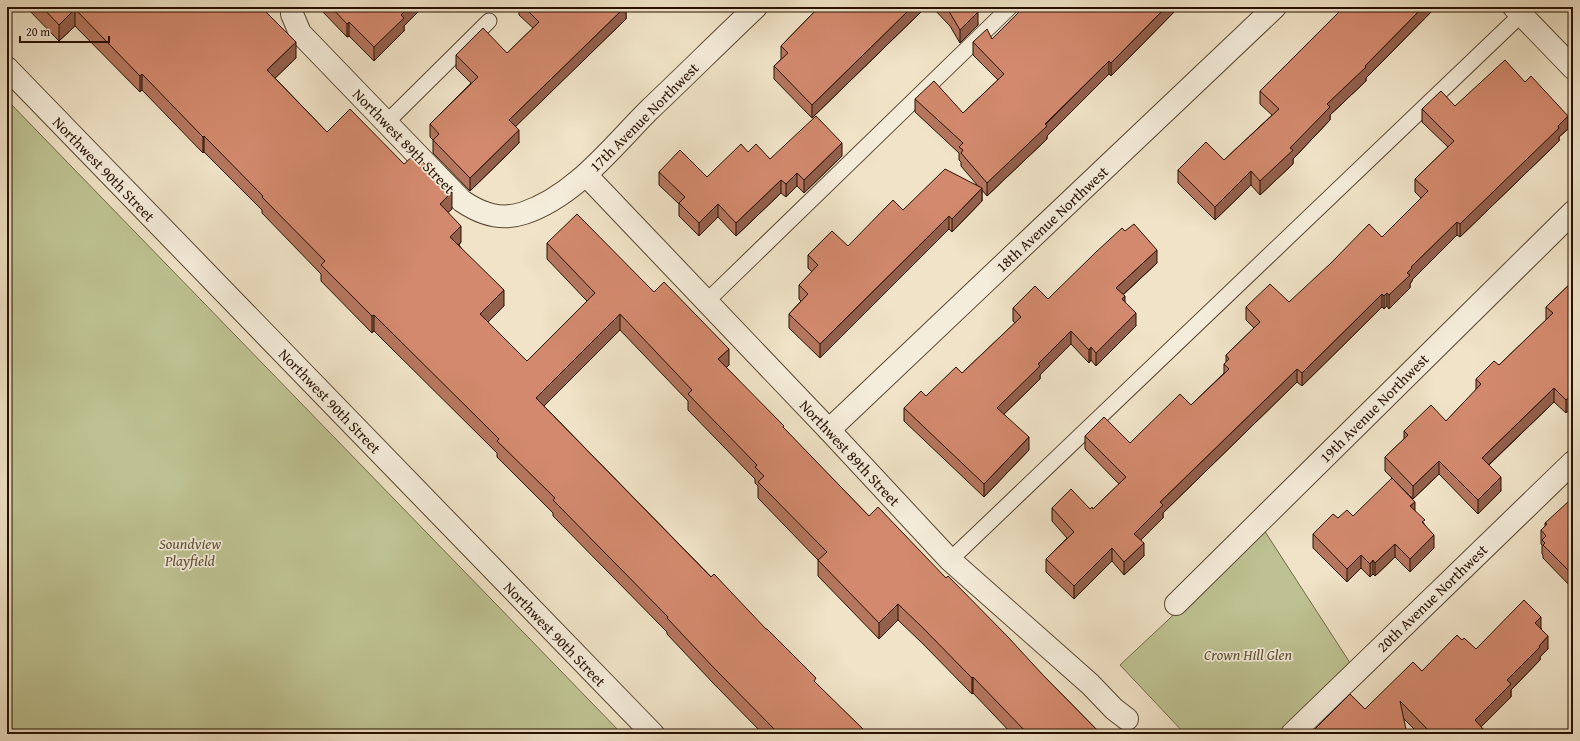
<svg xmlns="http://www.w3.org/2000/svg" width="1580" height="741" font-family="'Gentium Book Plus',serif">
<rect width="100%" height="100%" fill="#f0e3c7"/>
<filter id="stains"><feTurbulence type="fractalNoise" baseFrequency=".005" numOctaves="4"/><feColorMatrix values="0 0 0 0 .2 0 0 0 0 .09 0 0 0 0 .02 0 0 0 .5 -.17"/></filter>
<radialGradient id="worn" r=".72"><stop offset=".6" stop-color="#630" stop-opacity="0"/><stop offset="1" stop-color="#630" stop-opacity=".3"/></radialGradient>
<g fill="#bec292" stroke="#726a49">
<path d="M7,100L622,734H7Z"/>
<path d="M1264,530L1354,669L1287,734H1185L1120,665Z"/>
</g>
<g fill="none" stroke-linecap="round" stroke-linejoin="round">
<g stroke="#594632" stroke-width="17">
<g id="lane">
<path d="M386,123L489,21"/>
<path d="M707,301L1010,7"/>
<path d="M950,560L1528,8"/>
</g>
</g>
<g stroke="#594632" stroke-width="24">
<g id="street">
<path d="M292,7V14L300,33L462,201C481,214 501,221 524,213C575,196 612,147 649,110C685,76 720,41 756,7"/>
<path d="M1514,7L1573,68"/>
<path d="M7,68L653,734"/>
<path d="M586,175L829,430L950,560L1090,684L1114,709L1127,719"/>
<path d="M829,430L1275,7"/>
<path d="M1176,604L1573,212"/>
<path d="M1292,734L1573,462"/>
</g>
</g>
<use href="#lane" stroke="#f5eddb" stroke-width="15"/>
<use href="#street" stroke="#f5eddb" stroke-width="22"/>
</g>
<g fill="#b5765e" stroke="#271100">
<path d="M26,7H261L296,58L275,78L327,132L404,164L452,209L448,212L461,242L459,245L504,306L488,322L527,361L587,301L547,259V243L654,292L729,365L726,367L784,429L869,516L946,578L1043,675L1101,734H1012L973,693L972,694L922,643L898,620L879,639L818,576V560L758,498V486L755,483V479L688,410V401L620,330L544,406L816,684L868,734H763L714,684L667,634V632L553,516V513L497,457V453L374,331L372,333L321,281V274L262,213V210L204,152L203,153L142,90L140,92L75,26L59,41Z"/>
<path d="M322,7H423L404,26V31L374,61L349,36L347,37L322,11Z"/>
<path d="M519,7H626V19L515,126L519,143L470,191L433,153V140L430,137V124L471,83L456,68V55L507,53L533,28L519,15Z"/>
<path d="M819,7H926L812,118L774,79V66L781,59V46Z"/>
<path d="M932,7H975L978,25L960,43L950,26Z"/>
<path d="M1179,7L1111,76L1109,74L1047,136V139L987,196L982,190V201L952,232L949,229L820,358L789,328V314L801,301L799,299V285L812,272L808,268V255L848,246L903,210L978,186L961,166V162L959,160V153L915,112V99L963,113L998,80L973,55V42L992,39L1091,11Z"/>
<path d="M1186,7H1195L1191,11Z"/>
<path d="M1344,7H1436L1366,78V81L1330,115V120L1293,159V164L1260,195L1251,185L1215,220L1178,183V170L1224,160L1272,115L1260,104V91Z"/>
<path d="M1455,106L1568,129L1559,137V141L1460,237L1457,235L1412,280V281L1410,284V288L1389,309L1387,306L1384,309L1382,307L1302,386L1297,382L1163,513V518L1141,540L1144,556L1124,575L1112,561L1074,599L1046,572V559L1067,538L1052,521V508L1090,509H1093L1119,484L1085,449V436L1130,443L1191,405L1224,373V364L1226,362V355L1254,328L1246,320V307L1289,302L1382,237L1421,198L1415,192V179L1448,147L1422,122V109Z"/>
<path d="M748,152L770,159L842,156L804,193L797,186L786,197L781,193L736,236L718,217L699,236L679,216V204L659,185V172L707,177Z"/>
<path d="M1157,263L1123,295L1125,302L1136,326L1096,366L1091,360L1089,363L1071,344L1040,375V379L1004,414L1029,450L984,497L904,421V408L926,396L962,373L1015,323L1013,321V308L1048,299Z"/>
<path d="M1573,281V406L1566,413L1554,402L1489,465L1501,491L1478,514L1439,474L1413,499L1385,471V457L1404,439V431L1446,421L1476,390V379L1499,365L1546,320V307Z"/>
<path d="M1573,505V589L1543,558V555L1542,554V545L1541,544V530L1545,526V523Z"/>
<path d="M1415,511L1425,525L1434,548L1410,572L1395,557L1375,576L1373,574L1370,577L1361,568L1347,582L1313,548V534L1338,518L1353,516Z"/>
<path d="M1541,628L1548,649L1540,657V660L1511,690V697L1481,727L1485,734H1419L1403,718L1365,709L1422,671L1462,640L1476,649Z"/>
</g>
<g fill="#93604c" stroke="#271100">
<path d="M409,7H423L404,26V31L374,61V47L401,15Z"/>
<path d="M625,7H626V19L509,133V120Z"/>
<path d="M912,7H926L812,118V105Z"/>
<path d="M1166,7H1179L1111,76V63Z"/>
<path d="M1191,7H1195L1191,11Z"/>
<path d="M1423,7H1436L1366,78V81L1330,115V120L1293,159V164L1260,195V181L1290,148L1327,104Z"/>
<path d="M75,9V26L59,41V25Z"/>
<path d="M978,12V25L960,43V30Z"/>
<path d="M349,22V36L347,37V24Z"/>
<path d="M296,42V58L267,86V70Z"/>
<path d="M1109,61V74L1047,136V139L987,196V183Z"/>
<path d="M142,74V90L140,92V76Z"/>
<path d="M1568,116V129L1559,137V141L1460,237V224Z"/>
<path d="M519,130V143L470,191V178Z"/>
<path d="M204,136V152L203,153V137Z"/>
<path d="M842,143V156L804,193V180Z"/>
<path d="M1251,171V185L1215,220V207Z"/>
<path d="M797,173V186L786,197V184Z"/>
<path d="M781,180V193L736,236V223Z"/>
<path d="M982,188V201L952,232V219Z"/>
<path d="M452,192V209L440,220V204Z"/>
<path d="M718,204V217L699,236V223Z"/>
<path d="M949,216V229L820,358V344Z"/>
<path d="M1457,222V235L1412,280V281L1410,284V288L1389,309V295L1411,267Z"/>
<path d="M461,226V242L450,253V237Z"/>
<path d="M1157,250V263L1116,301V288Z"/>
<path d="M504,290V306L480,330V314Z"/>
<path d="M1387,293V306L1384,309V296Z"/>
<path d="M1382,294V307L1302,386V373Z"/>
<path d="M1125,296V309L1122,299Z"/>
<path d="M1136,313V326L1096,366V353Z"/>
<path d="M620,314V330L536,414V398Z"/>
<path d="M374,315V331L372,333V316Z"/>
<path d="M1071,331V344L1040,375V379L997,421V408L1038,364Z"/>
<path d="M1091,347V360L1089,363V350Z"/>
<path d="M729,349V365L718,375V359Z"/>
<path d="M1297,369V382L1163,513V518L1134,547V534L1160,502Z"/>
<path d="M1554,388V402L1482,471V458Z"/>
<path d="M1573,393V406L1566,413V400Z"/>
<path d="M1029,437V450L984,497V484Z"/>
<path d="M1439,461V474L1413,499V486Z"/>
<path d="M1501,477V491L1478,514V500Z"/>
<path d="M1415,502V515L1410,506Z"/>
<path d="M1434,535V548L1410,572V559Z"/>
<path d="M1144,543V556L1124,575V562Z"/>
<path d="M1395,544V557L1375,576V563Z"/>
<path d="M1112,548V561L1074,599V586Z"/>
<path d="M1361,555V568L1347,582V569Z"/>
<path d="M1373,560V574L1370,577V564Z"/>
<path d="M898,604V620L879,639V623Z"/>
<path d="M1541,617V630L1535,623Z"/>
<path d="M1548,636V649L1540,657V660L1511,690V697L1475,733V720L1507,680L1539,646Z"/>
<path d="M973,677V693L972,694V678Z"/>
</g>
<g fill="#d2896d" stroke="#271100">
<path d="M42,7H261L296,42L267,70L327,132L350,109L404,164L415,154L452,192L440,204L461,226L450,237L504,290L480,314L527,361L595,293L547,243L577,214L654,292L664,282L729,349L718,359L784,426L783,427L869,516L878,507L946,578L948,576L1008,637L1043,675L1101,734H1028L973,677L972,678L922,627L898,604L879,623L818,560L827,552L758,482L764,476L755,467L757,465L688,394L692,390L620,314L536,398L711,577L714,574L766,629H767L816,678L814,681L868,734H777L778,733L714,668L667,618L668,617L553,500L555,498L497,441L499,439L374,315L372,316L321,265L325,261L262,197L263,196L204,136L203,137L142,74L140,76L75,9L59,25Z"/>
<path d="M331,7H409L401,15L404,18L374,47L349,22L347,24Z"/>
<path d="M524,7H625L509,120L519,130L470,178L433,140L439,134L430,124L478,77L456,55L483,28L507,53L539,22Z"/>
<path d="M819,7H912L812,105L774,66L788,53L781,46Z"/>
<path d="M944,7H975L978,12L960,30L950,13Z"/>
<path d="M1024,7H1087L1091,11L1095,7H1166L1111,63L1109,61L1045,124L1047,126L987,183L961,153L963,150L959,147L963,143L915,99L934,81L963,113L1004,74L973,42L987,29L992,39Z"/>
<path d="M1344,7H1423L1365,66L1366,67L1327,104L1330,107L1290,148L1293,150L1260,181L1251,171L1215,207L1178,170L1206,142L1224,160L1279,109L1260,91Z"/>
<path d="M1505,60L1525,82L1531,76L1568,116L1558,126L1559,128L1460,224L1457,222L1411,267L1412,268L1407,273L1410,275L1389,295L1387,293L1384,296L1382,294L1302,373L1297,369L1160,502L1163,505L1134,534L1144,543L1124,562L1112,548L1074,586L1046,559L1074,532L1052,508L1071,489L1090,509L1092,507L1093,509L1126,477L1085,436L1104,417L1130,443L1180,394L1191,405L1229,369L1224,364L1229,359L1226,355L1260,322L1246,307L1270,284L1289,302L1331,263L1369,224L1382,237L1428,191L1415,179L1454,141L1422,109L1441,91L1455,106Z"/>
<path d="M816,116L842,143L804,180L797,173L786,184L781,180L736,223L718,204L699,223L679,203L685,197L659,172L680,150L707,177L741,144L748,152L756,144L770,159Z"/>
<path d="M945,169L982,188L952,219L949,216L820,344L789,314L808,294L799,285L818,265L808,255L832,231L848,246L893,200L903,210Z"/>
<path d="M1134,224L1157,250L1116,288L1125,296L1122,299L1136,313L1096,353L1091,347L1089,350L1071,331L1038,364L1040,366L997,408L1029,437L984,484L904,408L921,391L926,396L956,367L962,373L1021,317L1013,308L1035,286L1048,299L1095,253L1122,228L1125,231Z"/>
<path d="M1573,281V393L1566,400L1554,388L1482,458L1501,477L1478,500L1439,461L1413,486L1385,457L1408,435L1404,431L1431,405L1446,421L1481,384L1476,379L1494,361L1499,365L1553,313L1546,307Z"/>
<path d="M1392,478L1415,502L1410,506L1425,520L1422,522L1434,535L1410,559L1395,544L1375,563L1373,560L1370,564L1361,555L1347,569L1313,534L1333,514L1338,518L1347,510L1353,516Z"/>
<path d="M1569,501L1573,505V575L1543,545L1545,543L1542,540L1546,536L1541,530L1547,524L1545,523Z"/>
<path d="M1524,600L1541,617L1535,623L1548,636L1539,646L1540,647L1507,680L1511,684L1475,720L1485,731L1482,734H1432L1400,701L1407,734H1310L1350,694L1365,709L1413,662L1422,671L1457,635L1462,640L1464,638L1476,649Z"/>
</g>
<g text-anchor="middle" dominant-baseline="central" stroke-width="3.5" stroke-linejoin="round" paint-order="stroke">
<g font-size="15" fill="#271100" stroke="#f5eddb">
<text transform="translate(644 117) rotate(-45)">17th Avenue Northwest</text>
<text transform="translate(404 141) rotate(46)">Northwest 89th Street</text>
<text transform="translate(104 169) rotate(46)">Northwest 90th Street</text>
<text transform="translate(1052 219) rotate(-43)">18th Avenue Northwest</text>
<text transform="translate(330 401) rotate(46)">Northwest 90th Street</text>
<text transform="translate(1374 408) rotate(-45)">19th Avenue Northwest</text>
<text transform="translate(850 453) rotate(47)">Northwest 89th Street</text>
<text transform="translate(1432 598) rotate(-44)">20th Avenue Northwest</text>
<text transform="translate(555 634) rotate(46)">Northwest 90th Street</text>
</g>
<g font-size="15" font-style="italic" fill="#5c4f33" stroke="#f5eddb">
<text x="190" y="543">Soundview<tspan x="190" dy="17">Playfield</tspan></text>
<text x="1248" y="654">Crown Hill Glen</text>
</g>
</g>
<rect width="1580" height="741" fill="none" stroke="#f0e3c7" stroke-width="24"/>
<rect x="8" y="8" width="1564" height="725" fill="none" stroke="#271100" stroke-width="2"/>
<rect x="12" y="12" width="1556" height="717" fill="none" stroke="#271100"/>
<path d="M20 36v6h89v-6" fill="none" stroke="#271100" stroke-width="2"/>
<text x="26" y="36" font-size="12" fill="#271100" stroke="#f5eddb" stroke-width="3" paint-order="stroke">20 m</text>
<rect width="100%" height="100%" filter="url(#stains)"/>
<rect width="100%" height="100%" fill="url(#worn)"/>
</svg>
